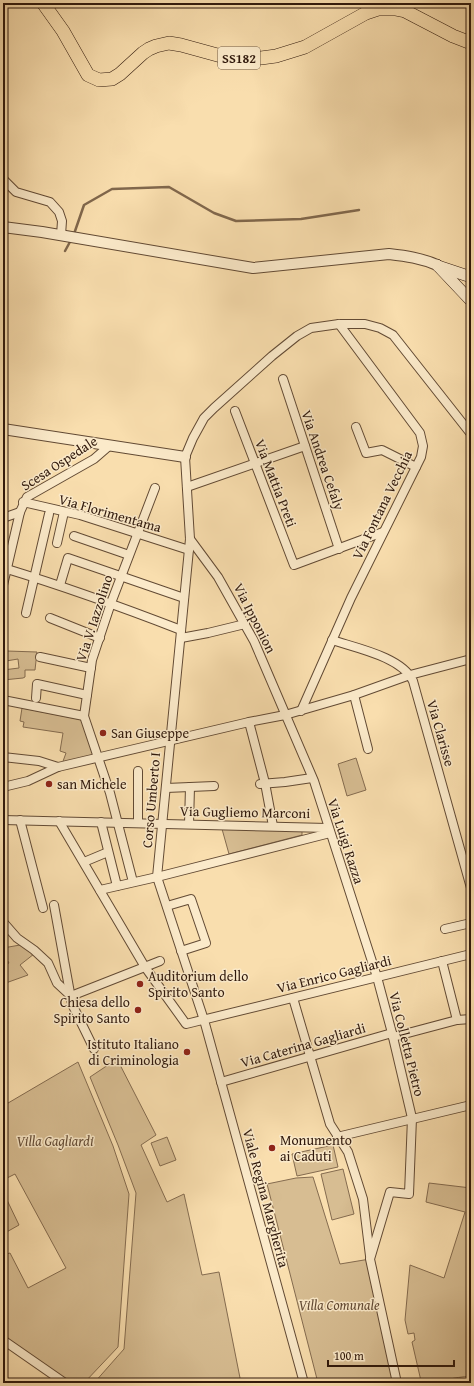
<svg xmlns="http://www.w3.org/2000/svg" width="474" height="1386" font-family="'Gentium Book Plus',serif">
<rect width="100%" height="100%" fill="#f9deae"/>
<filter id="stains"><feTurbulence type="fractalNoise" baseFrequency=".005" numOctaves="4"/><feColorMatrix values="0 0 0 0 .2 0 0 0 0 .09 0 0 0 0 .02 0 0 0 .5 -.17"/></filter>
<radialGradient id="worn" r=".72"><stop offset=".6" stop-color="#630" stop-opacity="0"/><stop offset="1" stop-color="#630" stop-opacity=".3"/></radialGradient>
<g fill="#d7bd92" stroke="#846b4f">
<path d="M7,651L37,652L35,670H25V677L23,678L3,680V670L19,668L18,659L6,661L5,655Z"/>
<path d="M22,708L83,720L95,756L62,764L66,753L60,751L63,733L23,727L24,722L20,721Z"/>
<path d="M356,758L366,790L347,796L338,764Z"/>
<path d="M222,829L302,831V835L229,854Z"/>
<path d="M20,945L34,954L20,965L28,975L3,984V966L9,963L3,953V948Z"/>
<path d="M117,1059L156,1135L141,1145L167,1202L184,1194L202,1275L219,1272L241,1383H94L124,1349L136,1193L118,1145L90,1077Z"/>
<path d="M78,1062L113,1146L129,1194L118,1347L84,1383H70L3,1335V1255L10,1253L28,1288L66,1268L15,1174L3,1180V1106Z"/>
<path d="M167,1137L176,1160L160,1166L151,1143Z"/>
<path d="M333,1145L338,1167L297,1176L292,1154Z"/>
<path d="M343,1169L354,1214L332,1220L321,1174Z"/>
<path d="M313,1177L340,1264L370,1259L397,1383H318L267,1184L296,1178Z"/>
<path d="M429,1183L471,1188V1376C454,1377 438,1383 421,1381L412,1342L415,1340L414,1333L408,1334L405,1320L410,1265L444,1278L465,1212L426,1202Z"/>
<path d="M7,1200L19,1225L3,1234V1202Z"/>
</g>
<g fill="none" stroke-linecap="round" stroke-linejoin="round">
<g stroke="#80674c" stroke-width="2.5">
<path d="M74,234L84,205L112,189L169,187L214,213L236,221L301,219L359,210"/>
<path d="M65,251L71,240"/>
</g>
<g stroke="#624a34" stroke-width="10">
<g id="minor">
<path d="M3,179L16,192L50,202L59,212L62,221L61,235"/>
<path d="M283,379L339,549"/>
<path d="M235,411L294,565L383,532"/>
<path d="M356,427L366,453L382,450L416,467"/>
<path d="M187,487L305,446"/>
<path d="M23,502L80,515L189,550"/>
<path d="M3,518L20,512"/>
<path d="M74,536L129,555"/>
<path d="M190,539L218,577L254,641L314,781L377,977L392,1033L412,1118L409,1194L390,1192L370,1259L397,1383"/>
<path d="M57,543L64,512"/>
<path d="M7,569C66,587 124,608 181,630"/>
<path d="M3,585L20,512L27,497L94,459L109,446"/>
<path d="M60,585L68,558L184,598"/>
<path d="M26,613L49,514"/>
<path d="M50,618L100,638"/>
<path d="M181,638L208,633L245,624"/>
<path d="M332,640C356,648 402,657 413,681L471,888"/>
<path d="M40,657L91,668"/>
<path d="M354,695L368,749"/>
<path d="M36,698L37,684L87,695"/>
<path d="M3,700L84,716"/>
<path d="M301,711L351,598L421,457L423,446L420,433L339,324"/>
<path d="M249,722L265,783L273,826"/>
<path d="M3,757L39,761L58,767"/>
<path d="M138,771V823"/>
<path d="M260,784L285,782L312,778"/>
<path d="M3,787L28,781L58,767L249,722L285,715L354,695L410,675L471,659"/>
<path d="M166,788L214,786"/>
<path d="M3,820L328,828"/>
<path d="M20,820L43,908"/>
<path d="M59,821L145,967L186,1024L471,954"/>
<path d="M101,822L117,886"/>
<path d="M189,824L190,787"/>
<path d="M84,862L108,852"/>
<path d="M133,882L110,793L84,716L92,660L111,603L155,488"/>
<path d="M100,890L157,877L330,833"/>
<path d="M54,905L72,1004L94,1049"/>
<path d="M167,906L191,899L206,943L181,951"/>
<path d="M3,922L17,938L34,950L48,963L57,983L71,996"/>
<path d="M445,929L471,923"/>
<path d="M442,961L457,1020"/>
<path d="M71,996L160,961"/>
<path d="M293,998L330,1124L348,1152L363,1199L370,1256"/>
<path d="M393,1037L457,1020L471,1019"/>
<path d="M221,1082L392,1033"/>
<path d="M337,1137L471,1105"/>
<path d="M3,1340L65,1383"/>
<path d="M304,1383L204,1020L157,877L190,539L185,457L193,438L204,418L214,408L272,356L297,336L311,328L339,324H365L380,328L393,335L471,434"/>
</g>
</g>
<g stroke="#624a34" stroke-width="12">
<g id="tertiary">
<path d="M3,227L42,232L253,268L389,254C406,256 421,258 437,265"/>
<path d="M3,429L185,457"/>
</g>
</g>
<g stroke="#30190c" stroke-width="12">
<g id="secondary">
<path d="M437,265L471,301"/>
<path d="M438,266L471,277"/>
</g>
</g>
<g stroke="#30190c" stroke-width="14">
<path id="primary" d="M43,3L63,31L88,75L99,80L112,79L120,74L143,53L149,49L156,46L169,43L181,45L221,56L243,59L261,58L276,56L305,47L366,13L378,9H395L405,11L453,36L471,43"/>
</g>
<use href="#minor" stroke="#fbeaca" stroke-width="8"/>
<use href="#tertiary" stroke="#fbeaca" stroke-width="10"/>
<use href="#secondary" stroke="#fbeaca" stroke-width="11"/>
<use href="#primary" stroke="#f9deae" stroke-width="13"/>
</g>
<g fill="#8f2418" stroke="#fbeaca" stroke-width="1.5">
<circle cx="103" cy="733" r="4"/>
<circle cx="49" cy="784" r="4"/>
<circle cx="140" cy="984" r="4"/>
<circle cx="138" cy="1010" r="4"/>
<circle cx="187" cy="1052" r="4"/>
<circle cx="272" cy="1148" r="4"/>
</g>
<g text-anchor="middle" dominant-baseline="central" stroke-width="3" stroke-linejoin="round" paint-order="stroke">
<rect fill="#fbeaca" stroke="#6d5845" stroke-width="1" x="218" y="47" width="42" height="22" rx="3"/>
<g font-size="13" font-weight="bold" fill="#30190c">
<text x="239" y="58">SS182</text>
</g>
<g font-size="14" fill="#30190c" stroke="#fbeaca">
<text transform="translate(323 460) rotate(71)">Via Andrea Cefaly</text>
<text transform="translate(59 463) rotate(-33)">Scesa Ospedale</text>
<text transform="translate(276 483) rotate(69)">Via Mattia Preti</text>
<text transform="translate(382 505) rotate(-64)">Via Fontana Vecchia</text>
<text transform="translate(110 513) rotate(16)">Via Florimentama</text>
<text transform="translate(94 618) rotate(-72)">Via V. Iazzolino</text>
<text transform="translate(255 618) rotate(63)">Via Ipponion</text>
<text transform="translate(441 733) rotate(74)">Via Clarisse</text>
<text transform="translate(151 800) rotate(-85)">Corso Umberto I</text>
<text transform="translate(245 812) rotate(1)">Via Gugliemo Marconi</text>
<text transform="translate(346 841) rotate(72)">Via Luigi Razza</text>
<text transform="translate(334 974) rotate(-14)">Via Enrico Gagliardi</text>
<text transform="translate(407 1044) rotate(76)">Via Colletta Pietro</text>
<text transform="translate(303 1045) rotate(-16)">Via Caterina Gagliardi</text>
<text transform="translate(266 1198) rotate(75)">Viale Regina Margherita</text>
</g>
<g font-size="14" fill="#30190c" stroke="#fbeaca" text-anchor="start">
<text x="111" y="733">San Giuseppe</text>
<text x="57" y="784">san Michele</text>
<text x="148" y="976">Auditorium dello<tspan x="148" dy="16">Spirito Santo</tspan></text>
<text x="130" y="1002" text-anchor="end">Chiesa dello<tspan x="130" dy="16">Spirito Santo</tspan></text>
<text x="179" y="1044" text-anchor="end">Istituto Italiano<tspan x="179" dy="16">di Criminologia</tspan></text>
<text x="280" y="1140">Monumento<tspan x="280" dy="16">ai Caduti</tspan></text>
</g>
<g font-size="14" font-style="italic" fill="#624a34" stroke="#fbeaca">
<text x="55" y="1141">Villa Gagliardi</text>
<text x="339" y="1305">Villa Comunale</text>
</g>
</g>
<rect width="474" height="1386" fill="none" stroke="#f9deae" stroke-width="16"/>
<rect x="4" y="4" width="466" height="1378" fill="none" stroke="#30190c" stroke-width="2"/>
<rect x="8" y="8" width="458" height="1370" fill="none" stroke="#30190c"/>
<path d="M328 1360v6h126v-6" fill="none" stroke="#30190c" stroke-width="2"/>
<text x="334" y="1360" font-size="12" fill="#30190c" stroke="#fbeaca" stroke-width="3" paint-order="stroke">100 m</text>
<rect width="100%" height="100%" filter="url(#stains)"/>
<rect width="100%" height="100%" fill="url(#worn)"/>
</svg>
